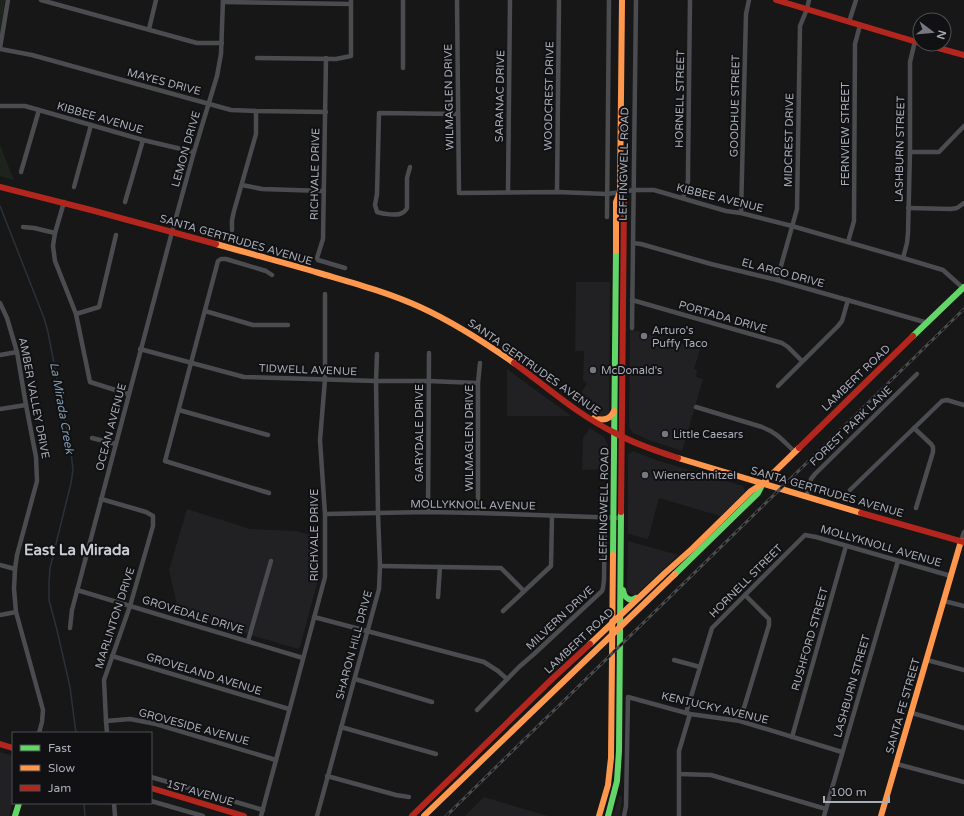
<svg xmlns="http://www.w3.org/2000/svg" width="964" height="816" font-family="'Varela Round',sans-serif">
<rect width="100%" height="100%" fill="#171717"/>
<g fill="#212123">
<path d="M576,282H610L609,413L606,417H602L599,415L577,401L587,383L583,380L584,351H575Z"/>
<path d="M630,329L700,349L694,369L697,370L696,377L703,379L682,451L649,440L633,433L629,427Z"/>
<path d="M507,369L571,416H507Z"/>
<path d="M590,428L604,437L608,445V469L582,470L583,438Z"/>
<path d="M633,451L656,460L743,486L745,492L720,516L659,498L648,539L628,534V454Z"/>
<path d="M187,509L250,529L296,531L318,537L319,566V576L300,647L298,649L295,648L179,614L169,570Z"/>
<path d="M628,541L678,555L635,596L627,592Z"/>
<path d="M0,752L13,756V801L9,816H0Z"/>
<path d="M619,796H622L620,816H613Z"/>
<path d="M484,797L548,816H465Z"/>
</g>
<g fill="#1d241e">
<path d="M0,0H5L0,36Z"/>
<path d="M0,145L14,180L0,176Z"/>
</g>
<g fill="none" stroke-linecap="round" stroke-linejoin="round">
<g stroke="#2a3239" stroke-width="1.5">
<path d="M0,206L44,318L48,332L71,452L73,470L71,483L50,568L49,582V600L57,630L70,687L76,733"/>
<path d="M84,803L85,816"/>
</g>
<g stroke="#4b4c50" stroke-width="4.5">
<path d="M41,0L197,43H222"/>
<path d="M457,0L459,193L557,192L607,194L634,190H654L726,211L741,213L792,226L903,258L943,270L963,288"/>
<path d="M223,2L351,4"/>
<path d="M849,22L856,0"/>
<path d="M149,29L156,0"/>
<path d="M0,48L8,0"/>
<path d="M0,49L32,55L231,110L256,111L326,112"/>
<path d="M257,58L336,59L351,56V0"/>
<path d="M326,58L323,239L317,258L318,260L345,268"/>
<path d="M403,68V0"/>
<path d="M0,106H25L143,140L194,152"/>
<path d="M910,152H939L964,126"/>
<path d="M410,167L407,178V208C405,211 405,212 402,213C397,216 383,214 377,212L375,205L377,194L379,113L458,114"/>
<path d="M21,172L39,110"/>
<path d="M242,185L262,189L324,191"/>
<path d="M74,187L91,125"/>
<path d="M508,192L510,0"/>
<path d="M557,192L559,0"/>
<path d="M683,198L688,181V171L690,0"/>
<path d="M64,202L55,233L53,246L55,261L76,314L90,382L128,394"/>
<path d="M125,202L143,140"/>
<path d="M908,208L951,209L957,208L964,203"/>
<path d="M741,213L746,14L749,0"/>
<path d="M607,217L609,0"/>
<path d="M23,227L34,228L55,233"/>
<path d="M232,230V220L234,211L256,134V111"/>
<path d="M848,242L854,221L855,44L860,25"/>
<path d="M633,243L641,244L711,264L777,280L928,323"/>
<path d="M903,258L907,243L908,233L910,152V62L915,41"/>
<path d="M777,280L797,209L800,26L807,9L809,0"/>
<path d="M632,300L782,343L788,347L802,361"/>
<path d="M0,303L7,318L17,352L26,405L36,457L37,481L17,555L15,569L14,589L16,612L43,710L42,722L39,733"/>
<path d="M205,311L253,325H288"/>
<path d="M76,314L99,307L116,235"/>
<path d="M632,328L636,0"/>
<path d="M140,349L244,377L376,381H428L478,383"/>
<path d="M0,355L17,352"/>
<path d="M778,386L838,326L842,321L848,300"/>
<path d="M696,407L762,427C778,433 783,441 795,452"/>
<path d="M0,409L26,405"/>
<path d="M179,410L268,435"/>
<path d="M914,428L931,444L933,447V452L916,508"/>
<path d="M92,438L116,444"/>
<path d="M850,490L942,401L947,400L964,405"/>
<path d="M269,493L165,461L218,261L221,259H226L266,271L272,275"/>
<path d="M806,497L811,479L815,474L917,374"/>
<path d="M101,499L146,512L153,516V526L130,606L104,680L106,721L107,733"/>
<path d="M428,512L429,353"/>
<path d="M478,513V383L480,363"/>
<path d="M325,514L428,512L478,513L622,518"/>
<path d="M961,541L964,532"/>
<path d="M0,565L15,569"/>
<path d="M380,566L501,568L524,591"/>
<path d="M77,590L303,658"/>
<path d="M438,597L440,567"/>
<path d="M944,601L964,606"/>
<path d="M503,611L551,566L552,516"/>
<path d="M0,615L16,612"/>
<path d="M314,617L484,662L498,671L507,679"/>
<path d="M70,628L72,610L172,232L194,152L217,76L221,54L223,0"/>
<path d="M248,641L271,561"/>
<path d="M112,656L289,709"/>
<path d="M674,660L700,667"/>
<path d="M927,660L964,670"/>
<path d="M355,679L432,702"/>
<path d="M477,710L519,667L534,654L602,591L603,588L604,580L605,517"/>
<path d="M686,713L712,628L805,535L816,537L951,576"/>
<path d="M912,713L964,728"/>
<path d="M106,721L130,719L156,724L276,760"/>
<path d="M740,721L769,625V619L745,595"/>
<path d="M341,727L436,754"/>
<path d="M792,737L846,546"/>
<path d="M897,764L964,782"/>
<path d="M679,774L711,775L826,809"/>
<path d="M327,776L396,795L409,797"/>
<path d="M151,777L263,810"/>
<path d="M151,801L203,816"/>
<path d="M114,803L115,816"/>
<path d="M261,816L325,577V514L320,440L325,379V294"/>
<path d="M317,816L379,589L380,566L378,513L376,381L377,354"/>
<path d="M624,816L626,806L628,697L690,714L740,721L842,752"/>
<path d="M679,816V751L690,714"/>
<path d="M824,816L898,561"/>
</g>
<g stroke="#63d668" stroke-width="6">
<path d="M913,336L964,287"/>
<path d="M613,555L616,251"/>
<path d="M675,574L758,493L762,485"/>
<path d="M623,590C624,596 626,599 632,600L636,598"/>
<path d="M15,816L19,803"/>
<path d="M608,816L617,781L619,751L621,512"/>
</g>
<g stroke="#ff974d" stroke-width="6">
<path d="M216,244C251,254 285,263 319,273C353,283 387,292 420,307C453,322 484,342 514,363"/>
<path d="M616,251V202L620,192L622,0"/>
<path d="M594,418C603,421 610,420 614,411"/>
<path d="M678,458L861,513"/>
<path d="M590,644L665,573L692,549L751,491L762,484L799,448"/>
<path d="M424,816L675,574"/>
<path d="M599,816L608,785L611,758L613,555"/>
<path d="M881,816L961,541"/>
</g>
<g stroke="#b3261e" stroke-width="6">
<path d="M776,0L920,43"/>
<path d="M924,44L964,55"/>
<path d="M0,187L91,210L216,244"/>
<path d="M620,192L624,202L621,512"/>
<path d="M514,363C547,387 578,415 615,433C635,444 656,451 678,458"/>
<path d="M799,448L913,336"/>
<path d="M861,513L964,542"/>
<path d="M0,744L13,748"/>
<path d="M151,788L244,816"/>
<path d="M412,816L552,679L590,644"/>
</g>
<g stroke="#4b4c4f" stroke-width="3">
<path id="rail" d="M446,816L964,309"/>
</g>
<use href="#rail" stroke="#111113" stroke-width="1.5" stroke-dasharray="4.5" stroke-linecap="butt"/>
</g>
<g fill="#757880" stroke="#111113" stroke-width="1.5">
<circle cx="644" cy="336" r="4"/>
<circle cx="593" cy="370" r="4"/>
<circle cx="665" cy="434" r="4"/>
<circle cx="645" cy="475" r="4"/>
</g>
<g text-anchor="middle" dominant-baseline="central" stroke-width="4" stroke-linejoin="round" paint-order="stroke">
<g font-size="11" fill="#a8adb8" stroke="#111113">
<text transform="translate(164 82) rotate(15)">MAYES DRIVE</text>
<text transform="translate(500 96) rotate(-89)">SARANAC DRIVE</text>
<text transform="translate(549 96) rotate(-89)">WOODCREST DRIVE</text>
<text transform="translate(449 97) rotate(-91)">WILMAGLEN DRIVE</text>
<text transform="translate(680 99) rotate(-89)">HORNELL STREET</text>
<text transform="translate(735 106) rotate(-89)">GOODHUE STREET</text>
<text transform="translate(100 118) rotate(16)">KIBBEE AVENUE</text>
<text transform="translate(845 134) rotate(-90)">FERNVIEW STREET</text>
<text transform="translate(789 140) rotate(-89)">MIDCREST DRIVE</text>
<text transform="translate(186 149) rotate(-74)">LEMON DRIVE</text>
<text transform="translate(900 149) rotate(-89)">LASHBURN STREET</text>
<text transform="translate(624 164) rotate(-89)">LEFFINGWELL ROAD</text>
<text transform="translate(315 174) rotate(-89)">RICHVALE DRIVE</text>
<text transform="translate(720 198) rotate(14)">KIBBEE AVENUE</text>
<text transform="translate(236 240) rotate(16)">SANTA GERTRUDES AVENUE</text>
<text transform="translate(783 273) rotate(15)">EL ARCO DRIVE</text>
<text transform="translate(723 317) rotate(16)">PORTADA DRIVE</text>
<text transform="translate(534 367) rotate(35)">SANTA GERTRUDES AVENUE</text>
<text transform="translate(308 370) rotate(2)">TIDWELL AVENUE</text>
<text transform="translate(856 378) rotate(-44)">LAMBERT ROAD</text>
<text transform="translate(34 398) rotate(79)">AMBER VALLEY DRIVE</text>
<text transform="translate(851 426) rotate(-44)">FOREST PARK LANE</text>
<text transform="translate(111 427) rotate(-75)">OCEAN AVENUE</text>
<text transform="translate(419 433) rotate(-90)">GARYDALE DRIVE</text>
<text transform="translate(469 438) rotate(-90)">WILMAGLEN DRIVE</text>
<text transform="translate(827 492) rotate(16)">SANTA GERTRUDES AVENUE</text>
<text transform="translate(604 504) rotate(-89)">LEFFINGWELL ROAD</text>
<text transform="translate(473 505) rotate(1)">MOLLYKNOLL AVENUE</text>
<text transform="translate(314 535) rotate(-90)">RICHVALE DRIVE</text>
<text transform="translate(881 546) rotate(16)">MOLLYKNOLL AVENUE</text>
<text transform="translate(746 581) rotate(-45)">HORNELL STREET</text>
<text transform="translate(193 615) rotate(17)">GROVEDALE DRIVE</text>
<text transform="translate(115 618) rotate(-72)">MARLINTON DRIVE</text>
<text transform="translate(560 618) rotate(-43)">MILVERN DRIVE</text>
<text transform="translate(810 639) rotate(-74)">RUSHFORD STREET</text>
<text transform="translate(579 641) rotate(-43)">LAMBERT ROAD</text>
<text transform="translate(354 645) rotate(-75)">SHARON HILL DRIVE</text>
<text transform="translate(204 674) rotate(17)">GROVELAND AVENUE</text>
<text transform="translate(852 686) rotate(-74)">LASHBURN STREET</text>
<text transform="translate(903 706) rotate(-74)">SANTA FE STREET</text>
<text transform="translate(715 708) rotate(13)">KENTUCKY AVENUE</text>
<text transform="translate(194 727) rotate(15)">GROVESIDE AVENUE</text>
<text transform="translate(200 793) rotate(16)">1ST AVENUE</text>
</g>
<g font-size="11" fill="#a8adb8" stroke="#111113" text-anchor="start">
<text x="652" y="330">Arturo's<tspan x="652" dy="13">Puffy Taco</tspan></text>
<text x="601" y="370">McDonald's</text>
<text x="673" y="434">Little Caesars</text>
<text x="653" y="475">Wienerschnitzel</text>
</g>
<g font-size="12" font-style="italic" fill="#7f9bb3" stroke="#111113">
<text transform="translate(62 408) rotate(80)">La Mirada Creek</text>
</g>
<g font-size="15" font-weight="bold" fill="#c9ccd4" stroke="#111113">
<text x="77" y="550">East La Mirada</text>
</g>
</g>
<rect x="12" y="732" width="140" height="72" fill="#111113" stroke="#4d4f55"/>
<rect x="20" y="745" width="20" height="6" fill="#63d668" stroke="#4d4f55"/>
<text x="48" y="752" font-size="12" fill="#a8adb8">Fast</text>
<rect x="20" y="765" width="20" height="6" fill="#ff974d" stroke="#4d4f55"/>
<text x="48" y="772" font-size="12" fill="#a8adb8">Slow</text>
<rect x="20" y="785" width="20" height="6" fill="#b3261e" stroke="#4d4f55"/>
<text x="48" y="792" font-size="12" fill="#a8adb8">Jam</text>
<g transform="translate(932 32) rotate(106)"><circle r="19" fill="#111113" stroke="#4d4f55"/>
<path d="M0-3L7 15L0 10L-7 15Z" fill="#757880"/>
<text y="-6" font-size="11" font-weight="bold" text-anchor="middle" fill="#a8adb8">N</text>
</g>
<path d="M824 796v6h65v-6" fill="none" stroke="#a8adb8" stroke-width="2"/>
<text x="830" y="796" font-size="12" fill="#a8adb8" stroke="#111113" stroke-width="3" paint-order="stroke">100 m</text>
</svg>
